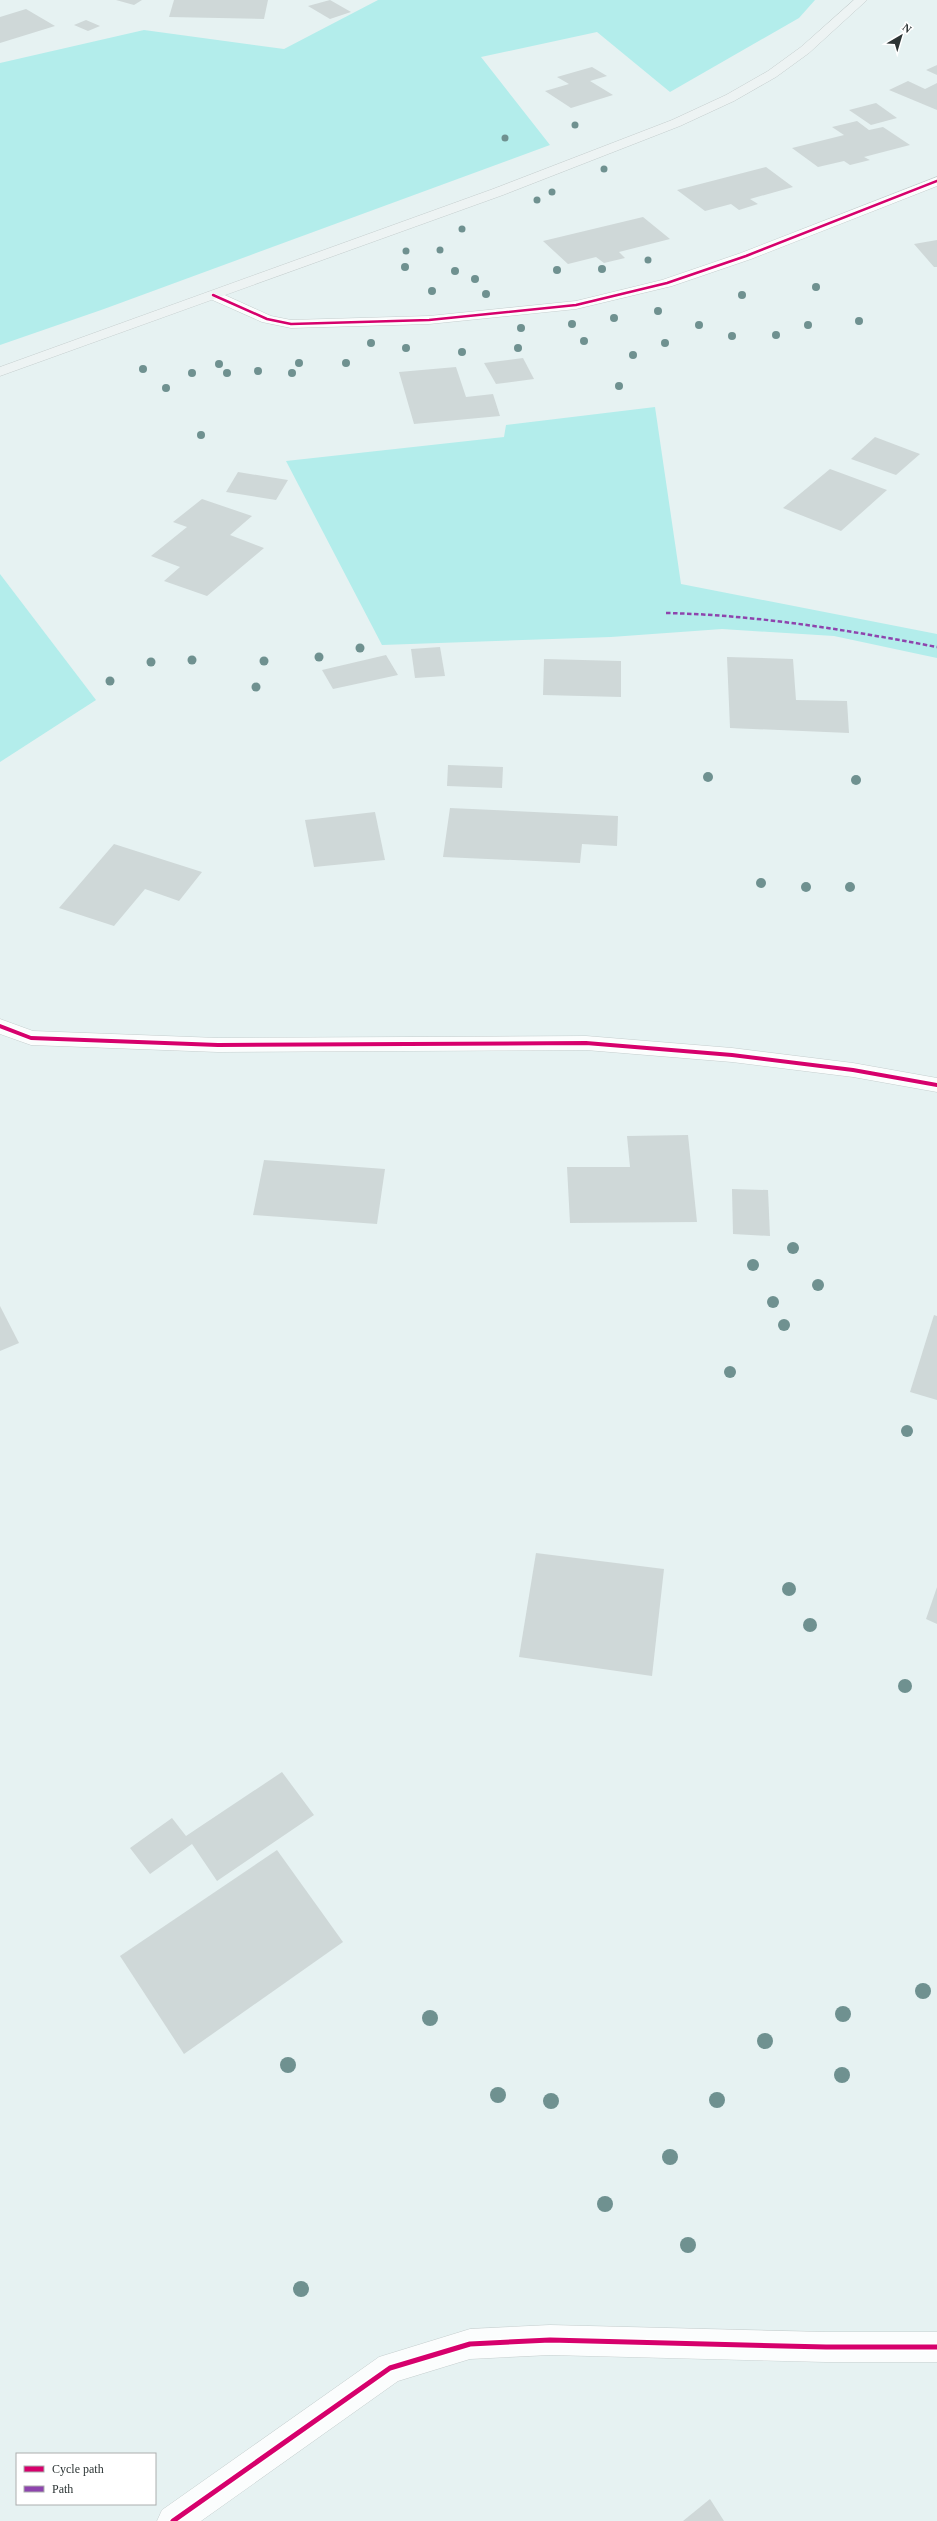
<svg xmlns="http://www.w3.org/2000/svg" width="937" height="2521" font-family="Georgia,serif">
<rect width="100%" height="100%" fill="#e6f2f2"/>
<g fill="#b3edeb">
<path d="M378,0H815L799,18L670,92L597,32L481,57L550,145L104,309L0,345V63L144,30L284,49Z"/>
<path d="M655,407L681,584L937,634V658L834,636L722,629L611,637L382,645L286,461L504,437L506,425Z"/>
<path d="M0,574L96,700L0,762Z"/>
</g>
<g fill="#cfd8d8">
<path d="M116,0H142L134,5Z"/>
<path d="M174,0H268L264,19L169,17Z"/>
<path d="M330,0L351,12L330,19L308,6Z"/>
<path d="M26,9L55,26L0,43V17Z"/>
<path d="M86,20L100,26L88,31L74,25Z"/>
<path d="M937,65V75L926,70Z"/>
<path d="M592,67L607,76L590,81L613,95L571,108L545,91L569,84L557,77Z"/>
<path d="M908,81L925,89L937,83V110L889,90Z"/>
<path d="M876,103L897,118L871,125L849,110Z"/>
<path d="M857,121L869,130L883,127L910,145L864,157L870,160L850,165L844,161L818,167L792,148L844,135L832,127Z"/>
<path d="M766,167L793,187L750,199L758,204L739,210L731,204L705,211L677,190Z"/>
<path d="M643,217L670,239L619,252L625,258L604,263L596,257L568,264L543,241Z"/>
<path d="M937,240V267H934L914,244Z"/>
<path d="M523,358L534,379L496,384L484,363Z"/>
<path d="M456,367L466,397L493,394L500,416L414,424L399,372Z"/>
<path d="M875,437L920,454L896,475L851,459Z"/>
<path d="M830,469L887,490L841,531L783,508Z"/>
<path d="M238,472L288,480L276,500L226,492Z"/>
<path d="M202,499L252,516L230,535L264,548L207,596L164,581L180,567L151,556L187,527L173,522Z"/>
<path d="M440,647L445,676L415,678L411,649Z"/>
<path d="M386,655L398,675L333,689L322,670Z"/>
<path d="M727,657L793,659L796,700L847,701L849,733L730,728Z"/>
<path d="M544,659L621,661V697L543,695Z"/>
<path d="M448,765L503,767L502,788L447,786Z"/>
<path d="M450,808L618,816L617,846L582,844L580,863L443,857Z"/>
<path d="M375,812L385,860L314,867L305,820Z"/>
<path d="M114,844L202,872L179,901L145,889L114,926L59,908Z"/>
<path d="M688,1135L697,1222L570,1223L567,1167H630L627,1136Z"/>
<path d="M264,1160L385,1169L377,1224L253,1215Z"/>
<path d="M732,1189L768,1190L770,1236L733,1234Z"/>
<path d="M0,1306L19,1343L0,1351Z"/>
<path d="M934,1315L937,1316V1400L910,1392Z"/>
<path d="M536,1553L664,1569L652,1676L519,1657Z"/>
<path d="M937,1587V1624L926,1619Z"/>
<path d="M282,1772L314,1815L217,1881L192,1844L150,1874L130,1848L172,1818L186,1836Z"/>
<path d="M277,1850L343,1942L184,2054L120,1956Z"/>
<path d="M710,2499L724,2521H683Z"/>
</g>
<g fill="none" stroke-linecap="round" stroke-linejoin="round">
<g stroke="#c5cece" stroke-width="1">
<g id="street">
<path d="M937,177V186L751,259L672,286L576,309L429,324L291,328L262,322L208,298L206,295L208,292H218L271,316L291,320L429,316L576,301L662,280L741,253Z"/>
<path d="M0,1019L33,1031L218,1038L586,1036L732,1048L853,1063L937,1078V1092L853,1077L732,1062L586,1050L218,1052L31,1045L0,1034Z"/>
<path d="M550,2325L826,2332H937V2362H826L550,2355L470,2359L398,2381L201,2521H157L162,2510L379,2357L470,2329Z"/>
</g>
</g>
<g stroke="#c5cece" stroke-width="1">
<path id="secondary" d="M854,0H867L809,53L776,77L734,101L680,126L503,195L0,376V367L493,189L672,120L726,95L768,71L801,47Z"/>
</g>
<use href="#street" fill="#fbfdfd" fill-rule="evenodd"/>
<use href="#secondary" fill="#edf3f3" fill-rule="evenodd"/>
<path stroke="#8e44ad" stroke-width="2.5" stroke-dasharray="4.5 2.5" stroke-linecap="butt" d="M666,613C758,615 847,630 937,647"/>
<g stroke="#fff" stroke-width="4">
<path id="cycleway-far2" d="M213,295L267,319L291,324L429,320L576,305L667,283L746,256L937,181"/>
</g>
<g stroke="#fff" stroke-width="6">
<path id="cycleway-far1" d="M0,1026L31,1038L218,1045L586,1043L732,1055L853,1070L937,1085"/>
</g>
<g stroke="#fff" stroke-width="8">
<path id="cycleway" d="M173,2521L390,2368L470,2344L550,2340L826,2347H937"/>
</g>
<use href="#cycleway-far2" stroke="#d6006c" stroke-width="2.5"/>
<use href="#cycleway-far1" stroke="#d6006c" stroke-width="4"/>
<use href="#cycleway" stroke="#d6006c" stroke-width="5"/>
</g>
<g fill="#6f9190">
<circle cx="575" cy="125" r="3.5"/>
<circle cx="505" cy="138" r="3.5"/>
<circle cx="604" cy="169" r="3.5"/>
<circle cx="552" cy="192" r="3.5"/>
<circle cx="537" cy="200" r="3.5"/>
<circle cx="462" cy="229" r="3.5"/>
<circle cx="440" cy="250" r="3.5"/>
<circle cx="406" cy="251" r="3.5"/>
<circle cx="648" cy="260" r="3.5"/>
<circle cx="405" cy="267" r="4"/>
<circle cx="602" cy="269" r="4"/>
<circle cx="557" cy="270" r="4"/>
<circle cx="455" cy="271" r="4"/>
<circle cx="475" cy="279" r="4"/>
<circle cx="816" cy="287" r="4"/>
<circle cx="432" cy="291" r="4"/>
<circle cx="486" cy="294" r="4"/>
<circle cx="742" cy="295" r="4"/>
<circle cx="658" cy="311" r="4"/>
<circle cx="614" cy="318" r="4"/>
<circle cx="859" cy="321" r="4"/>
<circle cx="572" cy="324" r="4"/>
<circle cx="699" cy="325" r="4"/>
<circle cx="808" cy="325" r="4"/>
<circle cx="521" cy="328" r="4"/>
<circle cx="776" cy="335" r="4"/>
<circle cx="732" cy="336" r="4"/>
<circle cx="584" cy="341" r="4"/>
<circle cx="371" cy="343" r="4"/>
<circle cx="665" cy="343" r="4"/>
<circle cx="406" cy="348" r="4"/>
<circle cx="518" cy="348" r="4"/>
<circle cx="462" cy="352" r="4"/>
<circle cx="633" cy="355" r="4"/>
<circle cx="299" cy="363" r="4"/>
<circle cx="346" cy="363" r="4"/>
<circle cx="219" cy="364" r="4"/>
<circle cx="143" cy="369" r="4"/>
<circle cx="258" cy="371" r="4"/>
<circle cx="192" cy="373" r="4"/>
<circle cx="227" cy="373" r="4"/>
<circle cx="292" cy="373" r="4"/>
<circle cx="619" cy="386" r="4"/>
<circle cx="166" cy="388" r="4"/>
<circle cx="201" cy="435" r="4"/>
<circle cx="360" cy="648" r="4.5"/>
<circle cx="319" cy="657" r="4.5"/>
<circle cx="192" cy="660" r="4.5"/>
<circle cx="264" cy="661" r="4.5"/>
<circle cx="151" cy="662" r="4.5"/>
<circle cx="110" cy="681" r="4.5"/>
<circle cx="256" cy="687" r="4.5"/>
<circle cx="708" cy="777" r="5"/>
<circle cx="856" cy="780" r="5"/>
<circle cx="761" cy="883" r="5"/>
<circle cx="806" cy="887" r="5"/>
<circle cx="850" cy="887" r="5"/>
<circle cx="793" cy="1248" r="6"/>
<circle cx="753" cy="1265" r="6"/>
<circle cx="818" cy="1285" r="6"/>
<circle cx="773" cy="1302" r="6"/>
<circle cx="784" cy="1325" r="6"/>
<circle cx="730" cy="1372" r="6"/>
<circle cx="907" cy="1431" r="6"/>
<circle cx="789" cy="1589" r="7"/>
<circle cx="810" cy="1625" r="7"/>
<circle cx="905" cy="1686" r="7"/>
<circle cx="923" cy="1991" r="8"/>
<circle cx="843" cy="2014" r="8"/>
<circle cx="430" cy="2018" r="8"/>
<circle cx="765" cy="2041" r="8"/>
<circle cx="288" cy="2065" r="8"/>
<circle cx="842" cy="2075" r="8"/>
<circle cx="498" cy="2095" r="8"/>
<circle cx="717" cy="2100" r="8"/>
<circle cx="551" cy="2101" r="8"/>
<circle cx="670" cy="2157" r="8"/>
<circle cx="605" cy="2204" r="8"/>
<circle cx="688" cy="2245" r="8"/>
<circle cx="301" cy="2289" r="8"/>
</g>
<rect x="16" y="2453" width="140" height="52" fill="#ffffff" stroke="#abaeae"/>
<rect x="24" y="2466" width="20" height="6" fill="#d6006c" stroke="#abaeae"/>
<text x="52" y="2473" font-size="12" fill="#2c3434">Cycle path</text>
<rect x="24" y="2486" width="20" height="6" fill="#8e44ad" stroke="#abaeae"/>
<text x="52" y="2493" font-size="12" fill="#2c3434">Path</text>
<g transform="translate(901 36) rotate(38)" stroke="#ffffff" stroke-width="3" paint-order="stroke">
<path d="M0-3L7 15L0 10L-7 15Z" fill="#2c3434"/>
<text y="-6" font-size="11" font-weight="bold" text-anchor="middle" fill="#2c3434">N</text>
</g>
</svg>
